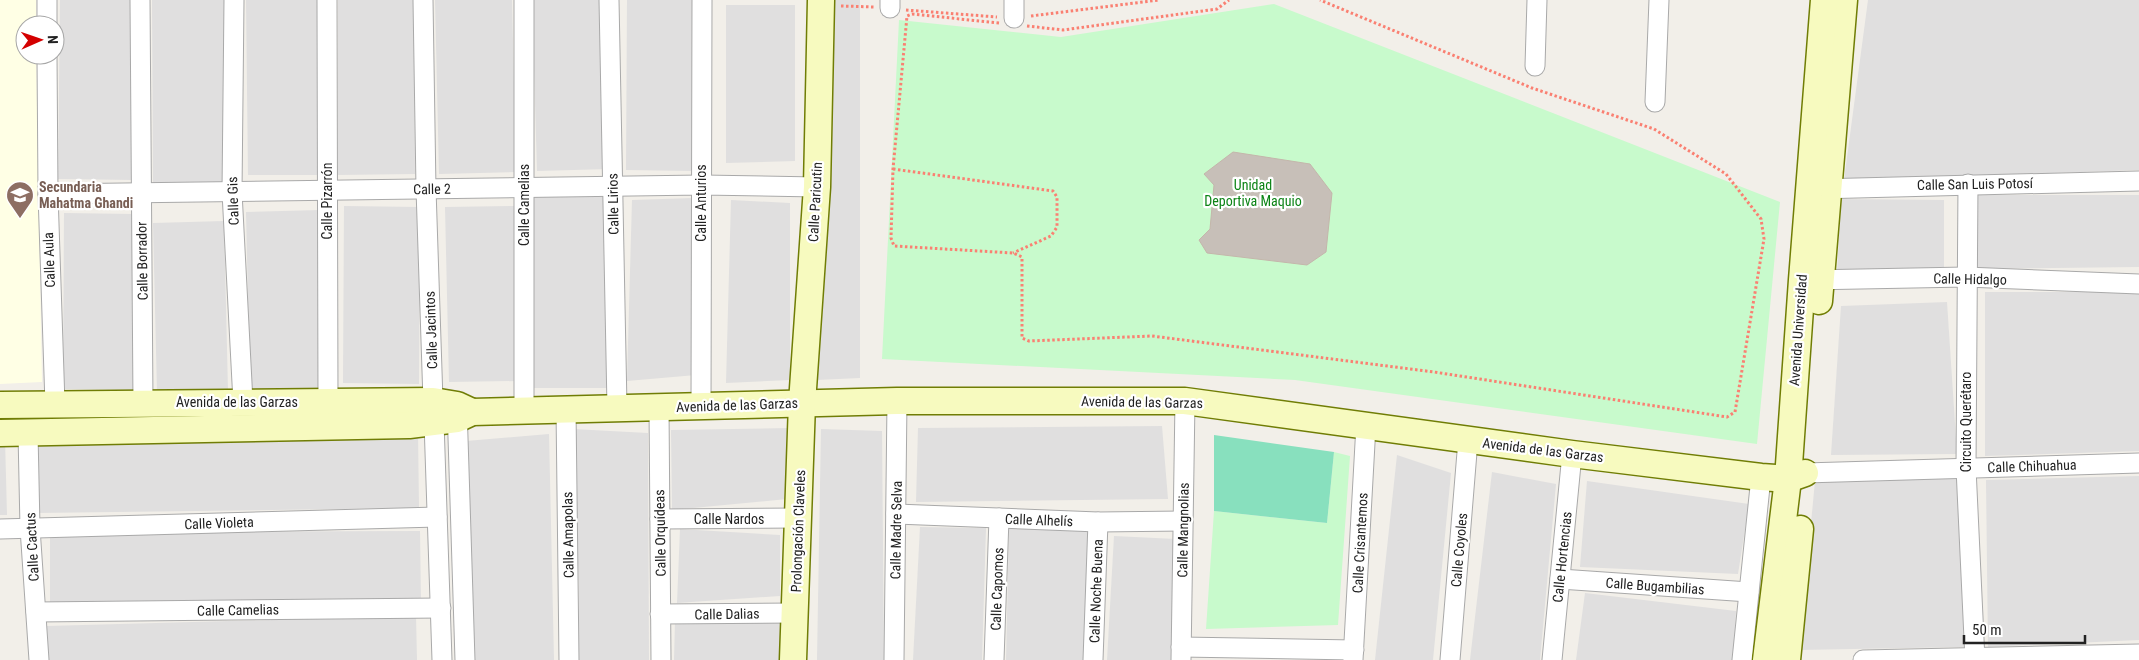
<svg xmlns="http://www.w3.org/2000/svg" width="2139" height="660" font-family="'Roboto Condensed',sans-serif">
<rect width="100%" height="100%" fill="#f2efe9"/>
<g fill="#e0dfdf">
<path d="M60,0H135L134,180L58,179Z"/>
<path d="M152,0H229V186H153Z"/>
<path d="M246,0H318L321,175H248Z"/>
<path d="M338,0H414L415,174L338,175Z"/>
<path d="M435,0H512L516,172L439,174Z"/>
<path d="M532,0H605L610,169L537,171Z"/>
<path d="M627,0H695L693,171L626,170Z"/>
<path d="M830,0H860V378L817,380Z"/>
<path d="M1868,0H2139V170L1844,180Z"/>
<path d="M726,5H795V161L726,163Z"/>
<path d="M534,195L611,196L610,388H533Z"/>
<path d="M1970,195H2139V267L1969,269Z"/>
<path d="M693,198L696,375L627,381L632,200Z"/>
<path d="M1841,199L1944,200V270L1837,272Z"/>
<path d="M731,200L790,203V380L726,383Z"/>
<path d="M344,206L420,207L419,384L343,383Z"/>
<path d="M514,206L518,381L449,382L445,207Z"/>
<path d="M320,210L324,388L250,390L246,212Z"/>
<path d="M64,213L134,214V390L63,389Z"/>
<path d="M224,221L228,391L157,392L153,223Z"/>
<path d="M1985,292H2139V451L1985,456Z"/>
<path d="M1947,302L1957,454L1831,455L1841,306Z"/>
<path d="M1162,426L1168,499L916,502L918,428Z"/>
<path d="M791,428L787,499L672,510L671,430Z"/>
<path d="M573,429L648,433L649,660H579V590Z"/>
<path d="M821,429L882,431L884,660H817Z"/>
<path d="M418,433L419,508L36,513L35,438Z"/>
<path d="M549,434L554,660H472L466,441Z"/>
<path d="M0,439H5L7,515H0Z"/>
<path d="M1397,455L1451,473L1433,660H1375Z"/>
<path d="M1492,472L1556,484L1540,660H1470Z"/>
<path d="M2139,476V640L1988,647L1986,480Z"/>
<path d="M1959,477L1964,647L1799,650L1815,481Z"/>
<path d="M1587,481L1749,504L1738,574L1580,567Z"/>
<path d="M920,527L986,528L982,660H913Z"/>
<path d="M1009,528L1091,530L1085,660H1006Z"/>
<path d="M680,529L780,535V596L677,603Z"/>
<path d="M420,531L421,605L50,606V532Z"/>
<path d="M1114,536L1176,539L1174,660H1107Z"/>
<path d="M1585,593L1736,611L1734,660H1576Z"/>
<path d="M416,616L417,660H48L47,626Z"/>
<path d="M675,622L782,623L780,660H674Z"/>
</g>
<path fill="#ffffe5" d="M0,0H36V25H25V55H36L42,382L0,384Z"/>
<g fill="#c8facc">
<path d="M1274,4L1780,202L1757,444L1295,380L882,359L899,20L1061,37Z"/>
<path d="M1334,452L1350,456L1338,625L1206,629L1214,511L1327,523Z"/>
</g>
<path fill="#88e0be" d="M1214,435L1334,452L1327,523L1214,511Z"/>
<path fill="#c7bfb8" stroke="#c4b6ab" d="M1233,152L1310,164L1332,193L1326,252L1307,265L1207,253L1199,240L1210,229L1214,185L1204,174Z"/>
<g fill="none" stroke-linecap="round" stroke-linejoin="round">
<g stroke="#a9a9a9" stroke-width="21">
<g id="street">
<path d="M47,0V25"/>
<path d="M140,0L143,402"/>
<path d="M234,0L232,192L243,402"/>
<path d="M327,0L328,402"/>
<path d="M423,0L426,189L433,401"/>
<path d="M524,0V410"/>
<path d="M609,0L617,407"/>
<path d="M890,0V8"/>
<path d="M1014,0V18"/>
<path d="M47,55L48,194L55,404"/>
<path d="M1535,66L1537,0"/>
<path d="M1655,102L1659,0"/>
<path d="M1968,184L1966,468L1975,660"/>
<path d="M1817,189L2139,181"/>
<path d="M48,194L702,185L817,187"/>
<path d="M1808,280L1966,277L2139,284"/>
<path d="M457,406L465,660"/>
<path d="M701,406L702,0"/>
<path d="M659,407L661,660"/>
<path d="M566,409L569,660"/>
<path d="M434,422L442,660"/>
<path d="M28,433L30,528L39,660"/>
<path d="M1805,473L2139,463"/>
<path d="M896,514L1098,522L1183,521"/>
<path d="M660,519L798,518"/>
<path d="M0,529L437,517"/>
<path d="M1560,579L1749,592"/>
<path d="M36,612L441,608"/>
<path d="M660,614L794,613"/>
<path d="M1181,647L1354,650"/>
<path d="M894,660L897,401"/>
<path d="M994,660L999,518"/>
<path d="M1093,660L1098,522"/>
<path d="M1181,660L1185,401"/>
<path d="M1353,660L1366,425"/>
<path d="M1450,660L1468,440"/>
<path d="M1552,660L1572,454"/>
<path d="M1742,660L1761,477"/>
<path d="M1863,660L2139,654"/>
</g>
</g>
<g stroke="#707d05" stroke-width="29">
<g id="secondary">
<path d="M1819,301L1844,0"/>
<path d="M0,405L433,401L457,405L472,412"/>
<path d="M0,433L409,425L457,419L472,412L897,401H1185L1572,454L1761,477L1788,479L1805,473"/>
<path d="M793,660L802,403L817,187L821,0"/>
<path d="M1766,660L1788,479L1802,280L1824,0"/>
<path d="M1787,660L1800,529"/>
</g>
</g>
<g stroke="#fa8072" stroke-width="3" stroke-dasharray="2.5 2.5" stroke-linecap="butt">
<path d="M841,6L875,7"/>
<path d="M906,10L997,17"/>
<path d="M1031,16L1159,0"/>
<path d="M999,23L912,14L907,16L893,169L891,238L894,246L1013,253L1022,257V338L1029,341L1152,336L1434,372L1727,417L1735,412L1764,239L1761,219L1726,174L1654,129L1532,88L1320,0"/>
<path d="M1027,26L1063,30L1217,9L1229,0"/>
<path d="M893,169L1053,191L1057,197V227L1051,236L1013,253"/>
</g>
<use href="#street" stroke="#fff" stroke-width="19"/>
<use href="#secondary" stroke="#f7fabf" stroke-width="26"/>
</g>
<defs>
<g id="school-pin" transform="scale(1.4375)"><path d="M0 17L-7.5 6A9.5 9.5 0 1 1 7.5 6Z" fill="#8d6e63" stroke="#fff"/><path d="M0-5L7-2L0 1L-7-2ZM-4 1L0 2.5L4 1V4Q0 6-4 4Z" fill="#fff"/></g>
</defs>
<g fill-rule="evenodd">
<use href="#school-pin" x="20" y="195"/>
</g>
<g text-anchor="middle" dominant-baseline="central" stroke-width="4.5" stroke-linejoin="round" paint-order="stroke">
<g font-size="14" fill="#222" stroke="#fff">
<text transform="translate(1975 184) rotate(-1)">Calle San Luis Potosí</text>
<text transform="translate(432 189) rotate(-1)">Calle 2</text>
<text transform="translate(233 201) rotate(-92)">Calle Gis</text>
<text transform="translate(327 201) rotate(-90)">Calle Pizarrón</text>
<text transform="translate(815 202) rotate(-87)">Calle Paricutin</text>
<text transform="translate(701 203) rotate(-90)">Calle Anturios</text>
<text transform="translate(613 204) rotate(-91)">Calle Lirios</text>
<text transform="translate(524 205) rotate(-90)">Calle Camelias</text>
<text transform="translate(49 260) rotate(-92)">Calle Aula</text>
<text transform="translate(142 261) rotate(-91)">Calle Borrador</text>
<text transform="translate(1970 279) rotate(1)">Calle Hidalgo</text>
<text transform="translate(431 330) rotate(-92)">Calle Jacintos</text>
<text transform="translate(1798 330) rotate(-86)">Avenida Universidad</text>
<text x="237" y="402">Avenida de las Garzas</text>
<text transform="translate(1142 402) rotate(1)">Avenida de las Garzas</text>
<text transform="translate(737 405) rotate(-2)">Avenida de las Garzas</text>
<text transform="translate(1966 422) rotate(-90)">Circuito Querétaro</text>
<text transform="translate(1543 450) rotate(7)">Avenida de las Garzas</text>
<text transform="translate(2032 466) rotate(-2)">Calle Chihuahua</text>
<text x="729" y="519">Calle Nardos</text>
<text transform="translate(1039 520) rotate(2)">Calle Alhelís</text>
<text transform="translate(219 523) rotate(-2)">Calle Violeta</text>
<text transform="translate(896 530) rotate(-89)">Calle Madre Selva</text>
<text transform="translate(1183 530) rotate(-89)">Calle Mangnolias</text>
<text transform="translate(798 531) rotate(-88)">Prolongación Claveles</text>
<text transform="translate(660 533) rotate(-91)">Calle Orquídeas</text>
<text transform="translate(568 535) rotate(-91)">Calle Amapolas</text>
<text transform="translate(1360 543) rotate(-87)">Calle Crisantemos</text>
<text transform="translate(32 547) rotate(-93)">Calle Cactus</text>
<text transform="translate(1459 550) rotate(-85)">Calle Coyoles</text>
<text transform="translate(1562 557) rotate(-84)">Calle Hortencias</text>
<text transform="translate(1655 586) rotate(4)">Calle Bugambilias</text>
<text transform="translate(997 589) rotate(-88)">Calle Capomos</text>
<text transform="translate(1096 591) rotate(-88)">Calle Noche Buena</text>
<text transform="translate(238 610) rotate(-1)">Calle Camelias</text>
<text transform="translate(727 614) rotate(-1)">Calle Dalias</text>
</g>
<g font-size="14" fill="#0c8416" stroke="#fff">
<text x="1253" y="185">Unidad<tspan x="1253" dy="16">Deportiva Maquio</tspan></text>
</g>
<g font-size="14" font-weight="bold" fill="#785e54" stroke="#fff" text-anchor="start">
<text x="39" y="187">Secundaria<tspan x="39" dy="16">Mahatma Ghandi</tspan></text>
</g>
</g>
<g transform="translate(40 40) rotate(88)"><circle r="24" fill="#ffffff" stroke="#a7a7a7"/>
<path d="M0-4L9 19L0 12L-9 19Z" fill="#d40000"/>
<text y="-8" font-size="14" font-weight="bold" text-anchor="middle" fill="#222222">N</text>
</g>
<path d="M1964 635v8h121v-8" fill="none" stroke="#222222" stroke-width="2.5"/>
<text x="1972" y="635" font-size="15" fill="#222222" stroke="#ffffff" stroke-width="4" paint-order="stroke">50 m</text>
</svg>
